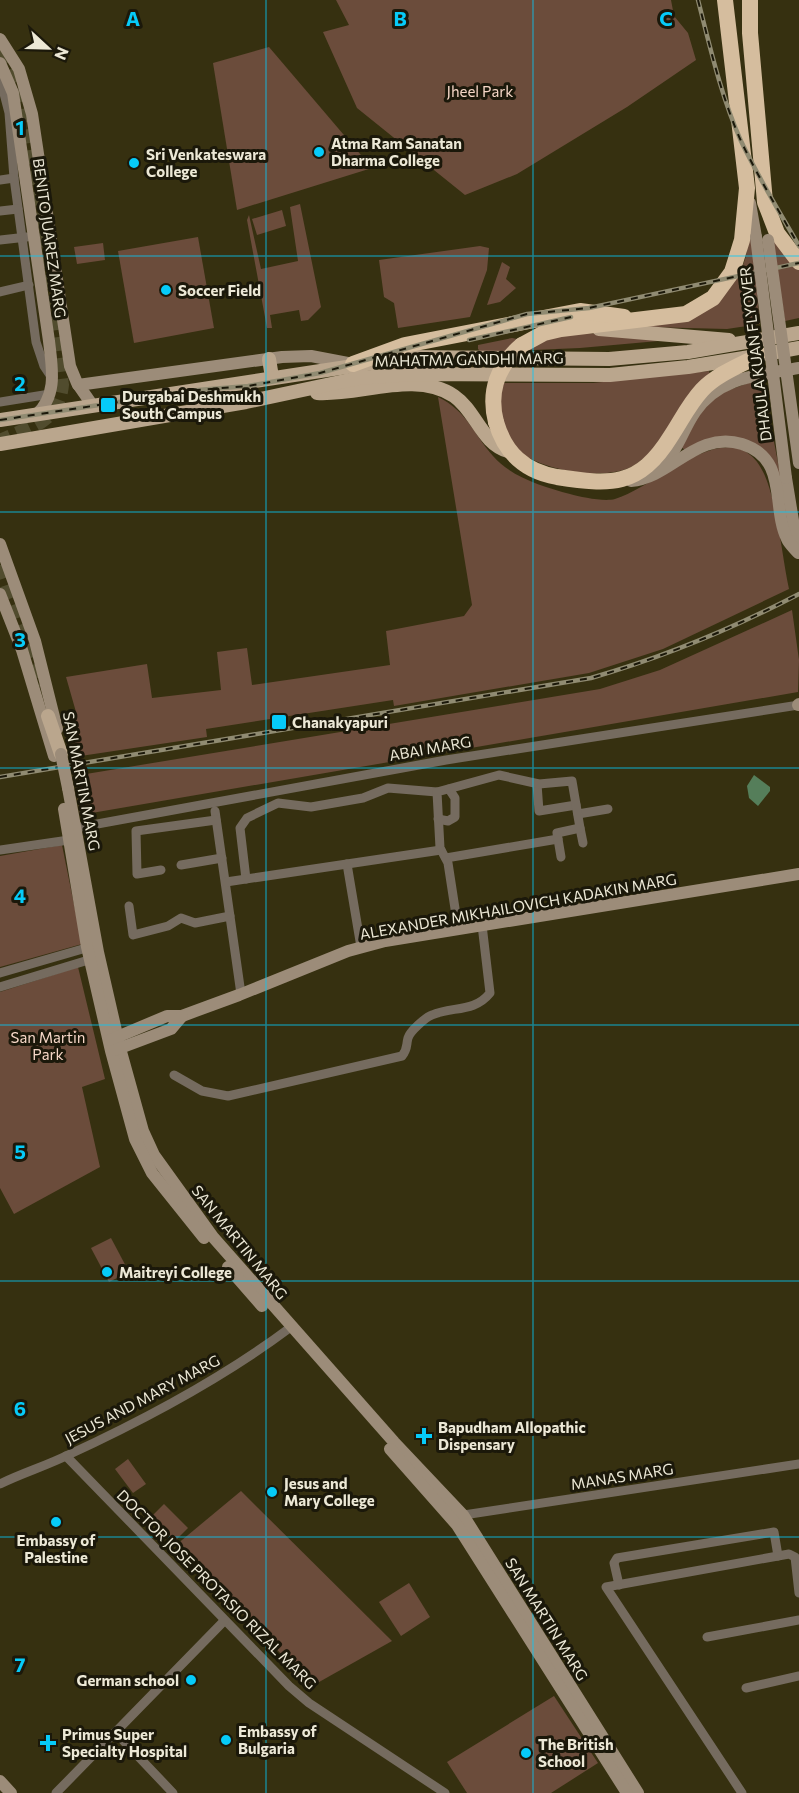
<svg xmlns="http://www.w3.org/2000/svg" width="799" height="1793" font-family="Commissioner,sans-serif">
<rect width="100%" height="100%" fill="#363010"/>
<g fill="#6b4c3b">
<path d="M336,0H671L674,16L688,33L696,60L627,107L517,174L465,195L357,108L323,32L349,25Z"/>
<path d="M269,47L372,168L237,210L213,63Z"/>
<path d="M300,204L321,307L308,320L301,321L299,310L270,315L272,328H267L247,220L249,215L261,269L298,261L290,207Z"/>
<path d="M282,210L286,226L257,235L252,219Z"/>
<path d="M750,224L760,324L727,329L648,327L739,277L746,256Z"/>
<path d="M772,236L799,268V318L785,321Z"/>
<path d="M198,237L214,328L134,343L118,251Z"/>
<path d="M103,243L105,260L77,264L74,247Z"/>
<path d="M480,246L489,248L487,270L470,317L398,328L394,303L384,297L379,260Z"/>
<path d="M502,262L510,267L506,279L516,288L500,302L487,305Z"/>
<path d="M585,333L692,338L580,348L481,352L478,349V345L512,338L537,343L553,336Z"/>
<path d="M709,371L710,375C690,402 662,449 633,466C602,484 513,468 501,430C497,416 500,397 499,383H593Z"/>
<path d="M762,378L792,537L771,465C733,442 729,427 685,450L681,447L693,422L713,396Z"/>
<path d="M438,397C468,412 472,432 493,456C511,477 543,487 570,494C581,497 604,502 615,499C662,485 738,402 767,481C778,511 782,556 789,589L663,649L589,673L394,706L393,700L206,729L207,737L74,757L69,716L76,712L66,677L147,664L152,698L221,690L217,652L247,648L252,685L390,665L386,631L464,616L472,605Z"/>
<path d="M792,610L799,660L798,692L80,815L74,776L600,689L660,670Z"/>
<path d="M62,845L82,944L0,967V856Z"/>
<path d="M78,967L105,1079L82,1087L100,1167L14,1214L0,1188V992Z"/>
<path d="M111,1238L129,1272L109,1282L91,1248Z"/>
<path d="M128,1459L146,1484L133,1493L115,1469Z"/>
<path d="M241,1491L392,1641L312,1686L176,1545Z"/>
<path d="M164,1504L188,1528L174,1542L149,1519Z"/>
<path d="M409,1583L430,1617L401,1636L379,1602Z"/>
<path d="M554,1696L598,1763L551,1793H467L447,1762Z"/>
</g>
<path fill="#557e5a" d="M754,775L770,787V791L758,806L749,798L747,786Z"/>
<g fill="none" stroke-linecap="round" stroke-linejoin="round">
<g stroke="#514c2e" stroke-width="14" stroke-dasharray="14 7" stroke-linecap="butt">
<path d="M0,51L19,85L28,128L62,385C58,423 31,426 0,441"/>
<path d="M0,565L41,686"/>
</g>
<g stroke="#756b5f" stroke-width="9">
<path d="M5,71L0,78L9,113L14,178L36,342L44,366L52,378"/>
<path d="M0,180L14,178"/>
<path d="M0,211L18,209"/>
<path d="M0,240L27,237"/>
<path d="M0,292L29,285"/>
<path d="M0,402L50,394"/>
<path d="M537,784L539,811L576,805"/>
<path d="M215,811L241,994"/>
<path d="M578,814L608,809"/>
<path d="M438,819L448,821L455,817V798L449,789"/>
<path d="M580,828L583,843"/>
<path d="M70,829L446,760L799,705"/>
<path d="M0,850L69,840"/>
<path d="M446,858L558,839"/>
<path d="M347,864L361,947"/>
<path d="M181,865L222,858"/>
<path d="M161,870L137,874L136,831L216,820"/>
<path d="M246,879L240,828L247,818L278,803L311,807L363,798L388,788L437,792"/>
<path d="M226,882L441,850"/>
<path d="M129,906L133,935L168,926L181,918L195,923L230,916"/>
<path d="M458,928L448,863L440,848L437,792L499,775L539,784L572,781L580,828L557,833L561,857"/>
<path d="M0,973L93,946"/>
<path d="M0,987L95,958"/>
<path d="M174,1075L202,1091L228,1096L402,1056C408,1049 406,1045 408,1038C410,1031 426,1017 432,1015C452,1006 474,1013 490,993L482,925"/>
<path d="M66,1456L289,1686L309,1703L445,1793"/>
<path d="M0,1484C22,1473 46,1466 68,1455C146,1419 223,1378 291,1327"/>
<path d="M457,1516L799,1464"/>
<path d="M619,1585L614,1563L617,1558L774,1532L778,1556"/>
<path d="M707,1637L799,1620"/>
<path d="M746,1688L799,1676"/>
<path d="M115,1732L173,1793"/>
<path d="M56,1793L224,1621"/>
<path d="M742,1793L606,1587L789,1554L795,1557L799,1593"/>
</g>
<g stroke="#9c8c79" stroke-width="12">
<path d="M0,39L19,69L32,114L70,366L77,383L93,406"/>
<path d="M0,63L13,93L49,341C52,368 58,395 36,415"/>
<path d="M750,203L756,237"/>
<path d="M78,385L282,357L311,356L353,364"/>
<path d="M663,463C679,449 683,429 695,412C719,376 760,375 799,368"/>
<path d="M786,478L798,551"/>
<path d="M631,481C671,478 696,430 742,444C789,459 771,506 787,539C789,544 795,549 798,553"/>
<path d="M0,544L35,641L57,729"/>
<path d="M0,594L22,650L54,756"/>
<path d="M798,705L799,704"/>
<path d="M68,788L98,952L120,1048L143,1131L154,1155L213,1237L394,1442L463,1515L638,1793"/>
<path d="M64,809L87,947L111,1051L135,1139L152,1173L204,1238"/>
<path d="M110,1040L167,1016H182L239,995L348,951L385,941L799,874"/>
<path d="M115,1050L171,1029L182,1016"/>
<path d="M228,1267L262,1306"/>
<path d="M390,1449L457,1525L627,1793"/>
<path d="M0,1781L11,1793"/>
</g>
<g stroke="#baa68d" stroke-width="14">
<path d="M599,329L729,340"/>
<path d="M771,353L799,348"/>
<path d="M269,359L272,377"/>
<path d="M317,393C360,396 415,370 454,396C476,411 482,444 508,451"/>
<path d="M0,420L412,357L609,359L688,352L799,333"/>
<path d="M0,444L246,402L359,378L411,374L610,375L688,367L750,357"/>
<path d="M48,716L61,754"/>
</g>
<g stroke="#d5bd9e" stroke-width="16">
<path d="M750,0V33L765,202L777,233L799,262"/>
<path d="M522,345L544,333L561,329L686,314L713,298L732,272L742,240L747,188L725,0"/>
<path d="M353,364L405,345L580,311L624,317"/>
<path d="M496,422C505,453 524,471 557,477C610,485 639,488 671,436C681,421 689,404 702,390C717,374 741,365 760,355"/>
</g>
<g stroke="#908b72" stroke-width="4.5">
<g id="rail">
<path d="M698,0C710,47 721,96 741,141C758,177 779,211 799,246"/>
<path d="M469,340L571,317"/>
<path d="M0,420L198,390L248,386L320,373L527,314L589,308L799,263"/>
<path d="M0,777L591,678C664,657 732,629 799,594"/>
</g>
</g>
<use href="#rail" stroke="#1b180a" stroke-width="2" stroke-dasharray="7" stroke-linecap="butt"/>
<g stroke="#9c8c79" stroke-width="12">
<path d="M756,237L786,478"/>
<path d="M768,240L799,463"/>
<path d="M61,754L68,788"/>
</g>
<path stroke="#d5bd9e" stroke-width="16" d="M496,422C488,391 498,365 522,345"/>
</g>
<path fill="none" stroke="#06cbf9" stroke-width="1.5" stroke-opacity="0.55" d="M266,0V1793M533,0V1793M0,256H799M0,512H799M0,768H799M0,1025H799M0,1281H799M0,1537H799"/>
<g fill="#06cbf9" stroke="#1b180a" stroke-width="2">
<circle cx="319" cy="152" r="6"/>
<circle cx="134" cy="163" r="6"/>
<circle cx="166" cy="290" r="6"/>
<rect x="100" y="397" width="16" height="16" rx="3"/>
<rect x="271" y="714" width="16" height="16" rx="3"/>
<circle cx="107" cy="1272" r="6"/>
<path d="M421 1427h6v6h6v6h-6v6h-6v-6h-6v-6h6z"/>
<circle cx="272" cy="1492" r="6"/>
<circle cx="56" cy="1522" r="6"/>
<circle cx="191" cy="1680" r="6"/>
<circle cx="226" cy="1740" r="6"/>
<path d="M45 1734h6v6h6v6h-6v6h-6v-6h-6v-6h6z"/>
<circle cx="526" cy="1753" r="6"/>
</g>
<g text-anchor="middle" dominant-baseline="central" stroke-width="6" stroke-linejoin="round" paint-order="stroke">
<g font-size="15" fill="#f6d7c7" stroke="#1b180a">
<text x="480" y="91">Jheel Park</text>
<text x="48" y="1037">San Martin<tspan x="48" dy="17">Park</tspan></text>
</g>
<g font-size="15" font-weight="bold" fill="#ece8d6" stroke="#1b180a" text-anchor="start">
<text x="331" y="143">Atma Ram Sanatan<tspan x="331" dy="17">Dharma College</tspan></text>
<text x="146" y="154">Sri Venkateswara<tspan x="146" dy="17">College</tspan></text>
<text x="178" y="290">Soccer Field</text>
<text x="122" y="396">Durgabai Deshmukh<tspan x="122" dy="17">South Campus</tspan></text>
<text x="292" y="722">Chanakyapuri</text>
<text x="119" y="1272">Maitreyi College</text>
<text x="438" y="1427">Bapudham Allopathic<tspan x="438" dy="17">Dispensary</tspan></text>
<text x="284" y="1483">Jesus and<tspan x="284" dy="17">Mary College</tspan></text>
<text x="56" y="1540" text-anchor="middle">Embassy of<tspan x="56" dy="17">Palestine</tspan></text>
<text x="179" y="1680" text-anchor="end">German school</text>
<text x="238" y="1731">Embassy of<tspan x="238" dy="17">Bulgaria</tspan></text>
<text x="62" y="1734">Primus Super<tspan x="62" dy="17">Specialty Hospital</tspan></text>
<text x="538" y="1744">The British<tspan x="538" dy="17">School</tspan></text>
</g>
<g font-size="15" fill="#ece8d6" stroke="#1b180a">
<text transform="translate(50 238) rotate(82)">BENITO JUAREZ MARG</text>
<text transform="translate(755 354) rotate(-97)">DHAULA KUAN FLYOVER</text>
<text transform="translate(469 359) rotate(-1)">MAHATMA GANDHI MARG</text>
<text transform="translate(430 748) rotate(-10)">ABAI MARG</text>
<text transform="translate(82 781) rotate(79)">SAN MARTIN MARG</text>
<text transform="translate(518 906) rotate(-10)">ALEXANDER MIKHAILOVICH KADAKIN MARG</text>
<text transform="translate(240 1242) rotate(51)">SAN MARTIN MARG</text>
<text transform="translate(142 1399) rotate(-28)">JESUS AND MARY MARG</text>
<text transform="translate(622 1476) rotate(-9)">MANAS MARG</text>
<text transform="translate(217 1589) rotate(45)">DOCTOR JOSE PROTASIO RIZAL MARG</text>
<text transform="translate(547 1619) rotate(58)">SAN MARTIN MARG</text>
</g>
</g>
<g font-size="20" text-anchor="middle" font-weight="bold" fill="#06cbf9" stroke="#1b180a" stroke-width="6" stroke-linejoin="round" paint-order="stroke">
<text x="133" y="26">A</text>
<text x="400" y="26">B</text>
<text x="666" y="26">C</text>
<text x="20" y="135">1</text>
<text x="20" y="391">2</text>
<text x="20" y="647">3</text>
<text x="20" y="903">4</text>
<text x="20" y="1159">5</text>
<text x="20" y="1416">6</text>
<text x="20" y="1672">7</text>
</g>
<g transform="translate(48 48) rotate(112)" stroke="#1b180a" stroke-width="4.5" paint-order="stroke">
<path d="M0-4.5L10 22L0 15L-10 22Z" fill="#ece8d6"/>
<text y="-9" font-size="16" font-weight="bold" text-anchor="middle" fill="#ece8d6">N</text>
</g>
</svg>
